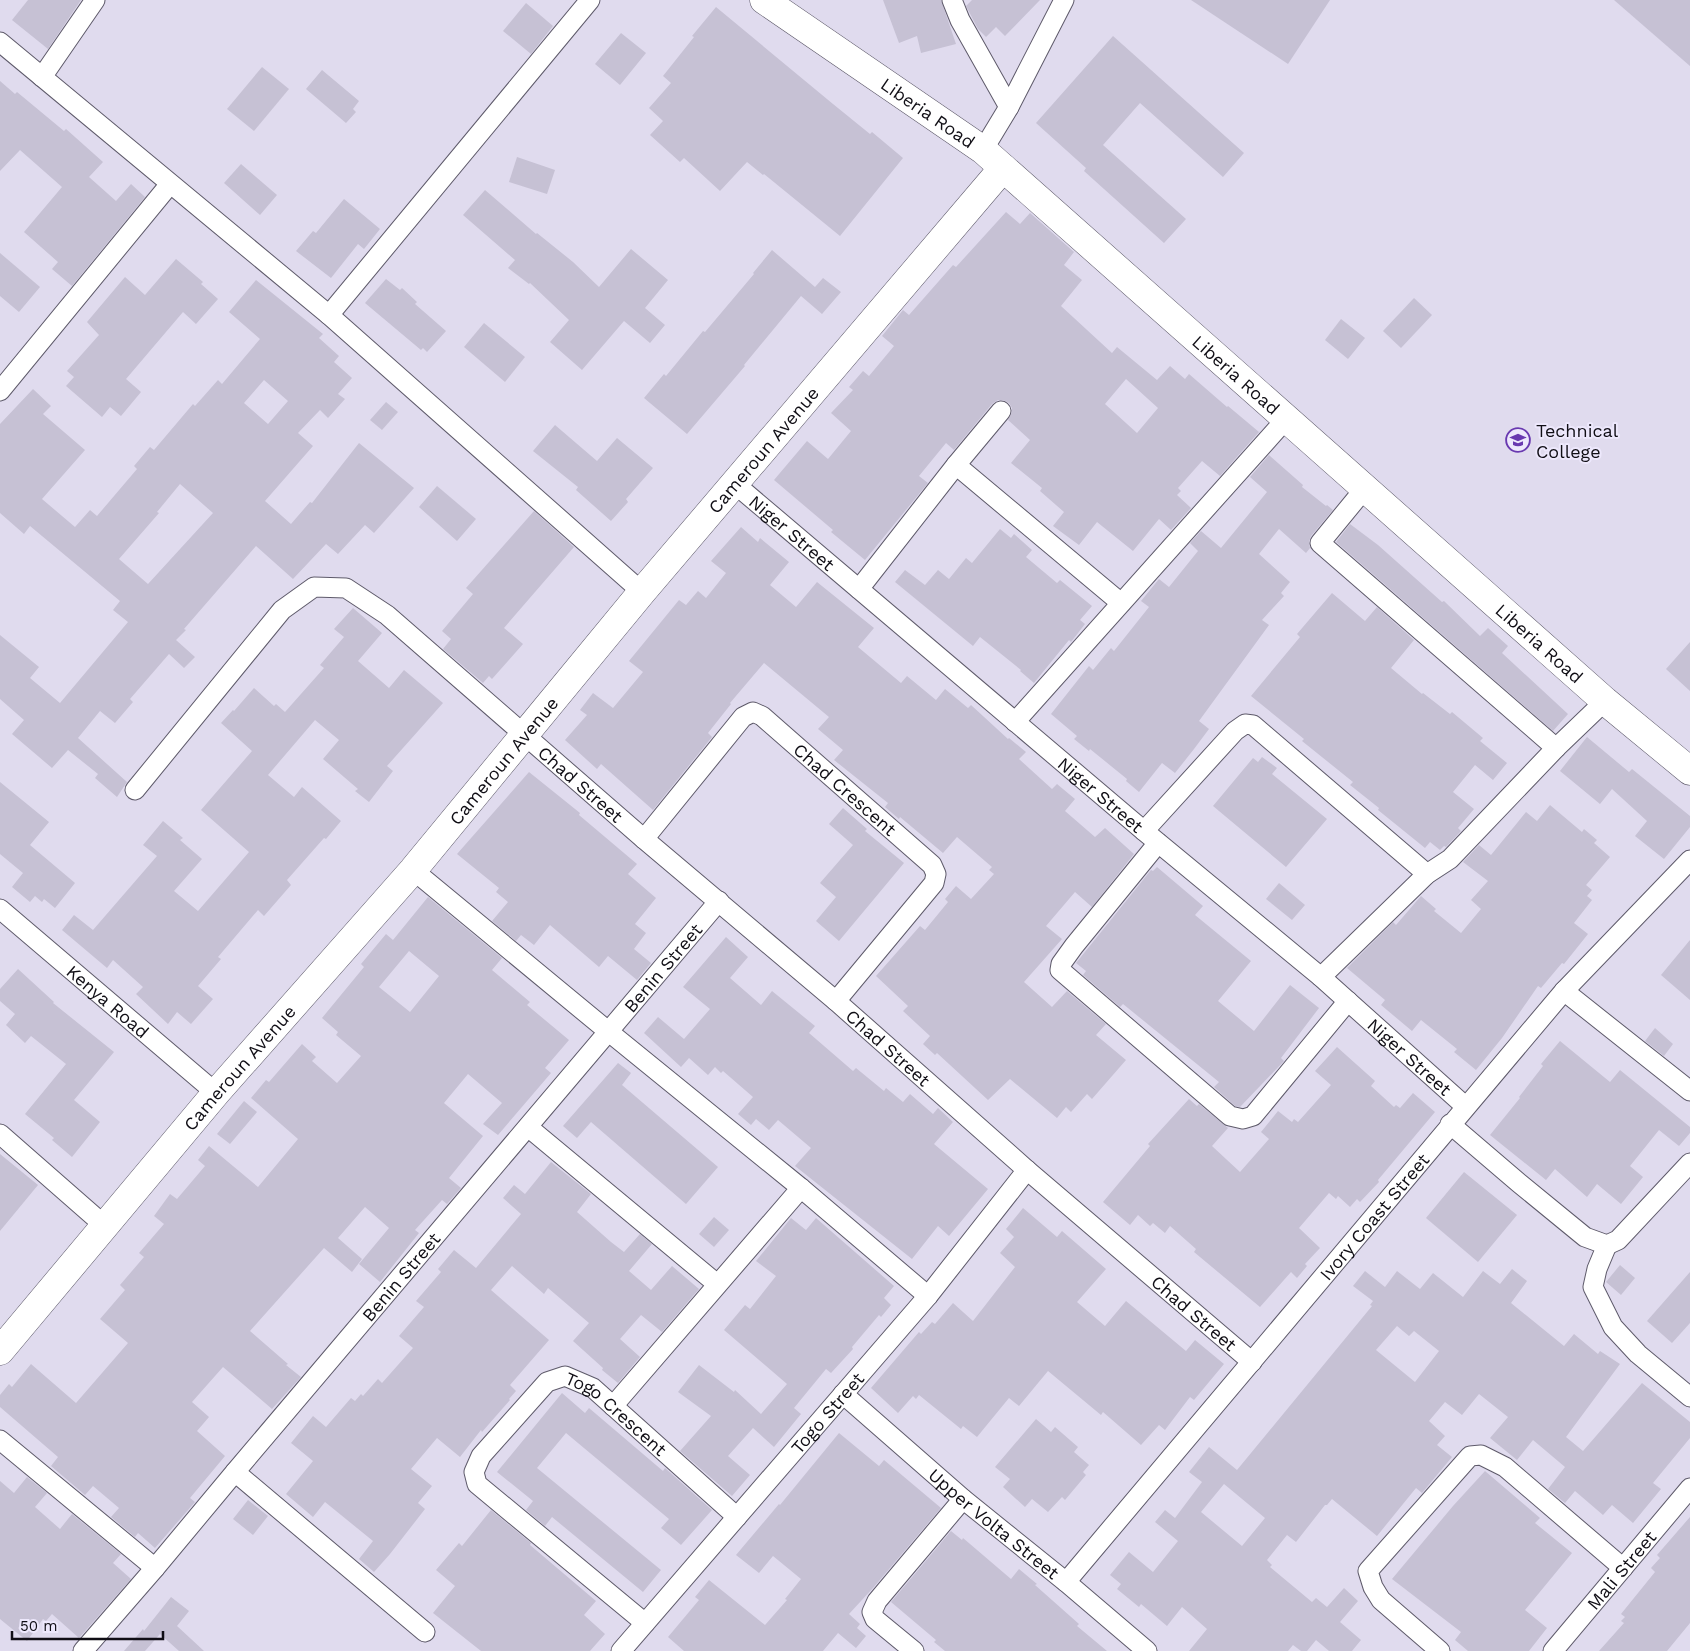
<svg xmlns="http://www.w3.org/2000/svg" width="1690" height="1651" font-family="'Work Sans',sans-serif">
<rect width="100%" height="100%" fill="#e0dbee"/>
<g fill="#c6c1d4" fill-rule="evenodd">
<path d="M28,0H81L48,49L12,20Z"/>
<path d="M883,0H941L956,44L921,53L917,36L899,43Z"/>
<path d="M972,0H1040L1005,36L996,27L986,37L978,29L966,6Z"/>
<path d="M1191,0H1330L1288,64Z"/>
<path d="M1614,0H1690V66Z"/>
<path d="M526,3L553,26L531,54L503,31Z"/>
<path d="M716,7L833,104L870,134L872,132L903,158L840,236L764,174L763,175L747,162L720,191L684,158L680,162L650,135L663,121L649,108L671,83L663,76L694,37L692,36Z"/>
<path d="M621,33L646,53L620,85L595,64Z"/>
<path d="M1113,36L1244,153L1223,177L1140,103L1103,145L1186,219L1164,243L1084,171L1086,168L1036,123Z"/>
<path d="M262,67L289,89L254,131L227,109Z"/>
<path d="M322,70L359,101L353,109L356,112L346,123L306,89Z"/>
<path d="M0,81L15,94L17,92L64,131L66,129L103,162L89,177L116,201L131,184L145,197L72,286L52,269L58,262L24,232L62,187L20,150L0,171Z"/>
<path d="M517,157L555,170L547,194L509,182Z"/>
<path d="M241,164L277,195L260,215L224,183Z"/>
<path d="M485,190L536,234L537,233L573,262L599,287L631,249L668,280L645,308L665,325L650,343L624,321L582,370L550,342L569,320L530,283L529,284L508,268L515,260L463,215Z"/>
<path d="M344,199L380,229L364,249L358,244L331,278L296,251L313,231L316,233Z"/>
<path d="M1006,212L1020,224L1030,213L1074,252L1064,265L1082,280L1061,306L1112,353L1117,347L1157,380L1170,366L1185,379L1189,374L1227,407L1228,406L1259,432L1220,476L1202,461L1178,488L1181,491L1177,495L1191,508L1171,530L1159,519L1133,551L1097,522L1079,545L1053,526L1064,512L1040,491L1042,488L1011,463L1030,440L1008,420L1012,412V408L1009,403L1003,400H998L992,404L954,450L946,443L919,476L928,483L865,560L831,532L833,530L774,480L807,441L828,459L851,431L831,413L853,390L849,387L863,371L869,376L894,346L882,336L903,310L909,315L953,265L956,267ZM1126,379L1158,408L1137,433L1105,404Z"/>
<path d="M772,250L815,287L823,278L841,292L822,314L801,296L744,365L745,366L687,434L644,398L664,374L666,376L703,331L705,332L754,274L753,273Z"/>
<path d="M0,253L40,287L19,312L0,296Z"/>
<path d="M176,259L203,282L201,284L218,299L196,324L183,312L126,379L141,392L121,416L110,407L102,417L66,386L74,377L67,371L99,335L87,322L125,277L145,295Z"/>
<path d="M386,279L400,290L402,288L417,302L415,304L446,331L427,352L423,348L421,350L365,303Z"/>
<path d="M256,280L323,334L319,338L339,356L334,362L352,378L338,394L345,399L328,418L320,410L298,433L313,446L265,501L291,524L310,502L312,503L359,443L414,488L374,533L365,525L338,554L326,544L293,579L256,546L184,629L186,630L176,640L195,657L184,668L169,654L130,699L133,702L115,723L100,711L78,738L127,782L117,797L95,778L98,774L68,750L52,768L12,734L24,720L0,699V635L39,667L30,678L60,703L128,622L113,610L120,601L30,526L24,534L0,513V424L33,389L51,406L43,414L85,450L42,499L75,527L90,510L97,516L137,469L134,466L150,447L154,450L193,404L195,406L218,380L222,384L260,339L229,312ZM264,380L288,401L268,424L244,403ZM180,484L213,513L148,584L119,559L159,513L157,512Z"/>
<path d="M1414,298L1432,315L1401,348L1383,331Z"/>
<path d="M1341,319L1365,338L1348,359L1325,340Z"/>
<path d="M484,323L525,357L505,382L464,347Z"/>
<path d="M386,402L398,412L382,430L370,420Z"/>
<path d="M555,425L597,461L617,438L653,468L626,499L628,502L611,521L576,490L578,487L533,451Z"/>
<path d="M1269,455L1303,485L1302,487L1326,506L1327,505L1333,510L1311,536L1309,542L1310,548L1306,553L1279,529L1259,554L1290,582L1281,593L1284,596L1262,620L1269,625L1199,721L1209,729L1194,749L1175,773L1162,763L1139,792L1126,781L1127,779L1090,749L1089,751L1074,739L1077,736L1051,714L1089,666L1093,670L1111,648L1114,651L1149,607L1141,601L1159,579L1169,587L1198,551L1190,543L1201,531L1221,548L1267,492L1250,477Z"/>
<path d="M437,486L476,519L457,541L419,507Z"/>
<path d="M534,511L574,547L504,628L523,644L492,679L489,676L483,683L443,649L451,639L442,631L473,594L466,588Z"/>
<path d="M1350,524L1378,545L1442,602L1444,601L1480,636L1488,628L1508,646L1502,653L1568,714L1553,731L1336,542Z"/>
<path d="M741,527L758,542L760,538L789,562L770,585L796,607L817,582L874,628L858,647L901,683L907,676L936,700L945,689L968,708L971,705L1008,739L1009,738L1026,752L1019,759L1052,789L1057,784L1075,799L1065,811L1095,837L1105,828L1134,854L1092,907L1075,892L1046,926L1062,939L1024,982L1052,1007L1067,991L1106,1024L1096,1035L1126,1060L1092,1099L1087,1094L1071,1112L1066,1107L1057,1118L1010,1079L988,1100L937,1053L935,1055L923,1044L930,1036L903,1011L908,1006L876,976L920,926L925,930L948,902L945,899L956,886L971,899L994,874L989,870L992,867L957,837L943,853L900,817L899,819L885,807L888,803L834,760L843,750L818,729L829,717L764,663L730,703L731,704L708,733L712,737L653,810L601,764L597,769L565,740L587,715L580,710L593,693L613,708L643,672L629,661L679,600L686,605L698,591L706,598L726,573L711,561Z"/>
<path d="M1000,529L1011,538L1014,534L1032,550L1026,557L1057,583L1060,580L1092,606L1080,620L1085,624L1071,642L1069,640L1034,683L1020,671L1021,670L980,637L973,646L895,582L905,570L925,585L938,570L949,579L966,558L972,563Z"/>
<path d="M1332,593L1365,621L1377,607L1414,640L1391,668L1422,694L1423,693L1450,714L1452,712L1483,738L1480,741L1507,763L1493,780L1475,765L1453,792L1474,809L1458,828L1461,831L1446,847L1444,846L1440,850L1430,842L1425,848L1378,810L1379,808L1350,785L1353,782L1302,741L1304,739L1251,696L1300,637L1297,634Z"/>
<path d="M353,608L382,633L358,661L389,688L404,670L443,703L387,766L393,771L369,802L355,791L358,789L323,759L339,740L315,720L268,775L294,797L302,787L341,821L326,839L324,838L287,880L291,885L264,916L258,910L218,957L221,959L198,986L213,999L191,1024L177,1012L168,1024L136,994L143,987L113,960L107,968L62,930L74,915L93,930L157,856L143,845L163,821L183,838L180,840L202,859L174,891L198,911L249,852L201,810L252,751L221,723L233,710L234,711L254,688L274,706L276,704L285,712L324,668L320,665L344,637L334,629Z"/>
<path d="M1690,642V691L1666,669Z"/>
<path d="M1587,737L1629,772L1632,769L1690,816V827L1664,859L1635,836L1647,821L1612,789L1600,804L1560,771Z"/>
<path d="M1262,757L1277,768L1272,774L1327,819L1286,867L1213,806L1253,758L1258,762Z"/>
<path d="M529,772L580,813L579,815L637,864L628,874L656,898L635,924L646,933L634,949L651,963L637,980L608,956L599,967L550,925L534,945L521,935L516,941L492,921L508,902L496,892L499,888L457,854Z"/>
<path d="M0,782L49,822L30,845L75,883L55,908L44,899L42,902L35,896L30,902L12,887L23,873L0,854Z"/>
<path d="M1550,805L1582,832L1584,829L1597,840L1594,843L1610,857L1586,885L1592,890L1587,896L1592,900L1574,923L1588,934L1564,964L1562,963L1541,988L1538,986L1502,1038L1476,1070L1454,1052L1457,1049L1421,1020L1412,1031L1381,1005L1385,1000L1347,968L1393,922L1396,925L1421,896L1436,909L1434,911L1461,933L1481,909L1471,900L1488,881L1463,862L1479,845L1491,855L1526,812L1537,821Z"/>
<path d="M843,808L867,829L865,831L904,863L839,941L816,921L836,897L820,883L853,845L829,824Z"/>
<path d="M1157,867L1203,906L1195,915L1251,961L1218,1001L1254,1031L1290,985L1319,1008L1281,1058L1284,1061L1240,1107L1235,1106L1214,1087L1219,1082L1123,1004L1120,1007L1083,975L1086,971L1076,963L1151,870L1153,871Z"/>
<path d="M1279,883L1305,905L1292,920L1266,899Z"/>
<path d="M428,897L502,958L492,970L530,1002L527,1005L569,1040L545,1068L551,1073L498,1135L483,1124L502,1103L468,1074L444,1103L483,1136L449,1178L461,1188L447,1204L442,1200L415,1230L419,1233L380,1282L359,1264L389,1228L365,1207L338,1238L362,1259L352,1272L324,1248L250,1331L288,1364L286,1365L301,1377L272,1409L223,1367L192,1402L209,1417L197,1431L225,1456L190,1498L195,1502L155,1548L138,1533L135,1537L111,1517L119,1508L93,1486L85,1495L51,1466L58,1457L0,1407V1395L9,1384L12,1387L31,1364L76,1403L128,1343L100,1319L125,1290L120,1285L144,1257L139,1253L164,1224L154,1216L170,1194L177,1199L205,1166L198,1160L209,1146L258,1187L298,1139L251,1098L266,1080L269,1082L302,1044L316,1057L312,1061L337,1083L361,1056L336,1035L338,1032L322,1018L364,967L361,964L386,934L393,940ZM409,951L439,976L410,1012L379,987Z"/>
<path d="M726,937L748,957L730,978L761,1005L772,991L815,1026L809,1033L853,1071L856,1068L884,1091L886,1088L903,1102L910,1094L933,1114L938,1108L953,1122L934,1144L988,1189L949,1236L938,1226L912,1259L795,1166L811,1148L778,1120L769,1130L756,1119L751,1125L738,1114L753,1097L723,1071L721,1073L715,1067L708,1075L689,1058L681,1067L644,1033L658,1017L684,1039L710,1009L683,987Z"/>
<path d="M1690,940V1000L1661,975Z"/>
<path d="M18,969L54,1002L53,1003L114,1052L74,1100L100,1122L72,1157L52,1140L54,1138L25,1114L66,1064L31,1036L25,1043L6,1025L15,1014L0,1001V989Z"/>
<path d="M1655,1028L1673,1044L1664,1056L1645,1041Z"/>
<path d="M1560,1041L1610,1082L1620,1070L1690,1127V1133L1679,1146L1659,1130L1630,1166L1643,1177L1621,1204L1597,1184L1587,1197L1555,1169L1546,1180L1490,1135L1520,1098L1519,1097L1543,1066L1541,1064Z"/>
<path d="M1337,1047L1375,1081L1371,1086L1394,1107L1396,1105L1400,1108L1413,1093L1435,1112L1378,1180L1379,1182L1360,1202L1357,1199L1350,1207L1338,1196L1336,1199L1329,1193L1299,1228L1320,1248L1305,1264L1307,1266L1297,1278L1291,1272L1260,1307L1194,1252L1196,1249L1170,1226L1165,1233L1153,1223L1150,1226L1138,1215L1130,1225L1103,1202L1150,1146L1148,1144L1189,1099L1197,1106L1199,1104L1228,1128L1212,1146L1240,1172L1269,1139L1261,1132L1278,1111L1292,1122L1294,1119L1298,1122L1331,1085L1315,1071Z"/>
<path d="M618,1063L631,1073L622,1085L718,1167L686,1204L591,1122L577,1138L563,1126Z"/>
<path d="M244,1101L257,1112L230,1144L217,1134Z"/>
<path d="M0,1154L38,1185L0,1231Z"/>
<path d="M551,1162L591,1194L577,1212L611,1242L624,1252L640,1234L652,1244L629,1271L651,1290L672,1266L699,1289L662,1332L641,1315L620,1339L640,1357L618,1383L602,1370L603,1368L573,1341L589,1323L548,1288L544,1294L512,1266L491,1290L549,1340L510,1385L516,1391L509,1399L510,1400L482,1432L481,1430L460,1457L437,1438L411,1469L432,1486L418,1503L425,1509L390,1554L374,1572L359,1559L373,1541L325,1502L313,1517L286,1494L313,1461L291,1443L313,1416L326,1427L351,1398L355,1401L361,1394L363,1396L378,1379L382,1383L413,1348L399,1336L424,1307L416,1301L441,1272L438,1269L454,1250L476,1268L521,1214L503,1198L514,1185L525,1194Z"/>
<path d="M1464,1172L1517,1215L1478,1262L1426,1218Z"/>
<path d="M1023,1208L1057,1237L1062,1231L1106,1269L1077,1302L1105,1326L1126,1301L1186,1351L1195,1340L1224,1364L1194,1400L1190,1397L1165,1430L1159,1425L1141,1445L1103,1412L1101,1415L1048,1371L1019,1406L1009,1398L977,1437L963,1426L961,1429L919,1395L916,1399L913,1396L898,1413L871,1388L919,1332L921,1334L932,1322L935,1324L953,1303L973,1321L1015,1267L1000,1253L1014,1237L1006,1229Z"/>
<path d="M714,1217L729,1230L714,1247L699,1234Z"/>
<path d="M791,1218L806,1230L816,1218L894,1286L884,1298L891,1305L881,1317L879,1315L852,1347L853,1349L831,1373L826,1369L794,1408L801,1414L774,1447L753,1428L728,1456L750,1475L732,1496L680,1451L711,1416L678,1392L699,1365L734,1392L735,1390L761,1414L787,1384L724,1330L745,1305L750,1309L776,1276L756,1261Z"/>
<path d="M1620,1265L1635,1278L1621,1295L1606,1282Z"/>
<path d="M1512,1269L1527,1281L1511,1303L1564,1346L1574,1334L1598,1354L1600,1351L1620,1364L1566,1437L1583,1451L1642,1383L1690,1422V1438L1653,1483L1661,1489L1633,1523L1612,1505L1603,1515L1575,1491L1565,1503L1548,1489L1565,1467L1533,1440L1517,1460L1490,1438L1508,1417L1479,1394L1462,1415L1445,1402L1429,1421L1445,1436L1437,1445L1452,1457L1422,1493L1416,1488L1377,1536L1332,1499L1327,1505H1325L1296,1542L1287,1535L1267,1560L1272,1565L1270,1567L1312,1602L1316,1598L1327,1607L1344,1588L1358,1601L1340,1622L1361,1640L1352,1651H1329L1316,1640L1307,1651H1301L1293,1645L1288,1651H1189L1207,1629L1182,1607L1167,1626L1141,1604L1139,1607L1117,1589L1121,1584L1110,1575L1129,1552L1153,1572L1178,1541L1155,1522L1165,1510L1175,1518L1202,1482L1189,1472L1209,1447L1237,1470L1372,1306L1370,1305L1373,1301L1353,1286L1365,1271L1385,1287L1397,1271L1420,1289L1433,1273L1463,1297L1483,1271L1500,1284ZM1397,1326L1409,1336L1414,1331L1439,1351L1415,1382L1376,1350ZM1224,1484L1265,1518L1242,1546L1201,1512Z"/>
<path d="M1690,1272V1323L1672,1343L1647,1321Z"/>
<path d="M562,1393L585,1413L589,1408L663,1471L665,1468L712,1510L681,1545L661,1528L669,1519L566,1433L537,1468L661,1570L643,1592L552,1517L545,1526L526,1510L533,1501L497,1472Z"/>
<path d="M1036,1419L1051,1432L1055,1427L1078,1447L1074,1452L1089,1465L1083,1472L1086,1475L1065,1500L1062,1497L1048,1512L1032,1499L1025,1507L1003,1487L1010,1479L995,1467Z"/>
<path d="M839,1433L879,1466L884,1460L941,1508L873,1588L849,1614L860,1624L857,1628L866,1636L856,1648L838,1633L823,1651H684L668,1637L699,1600L695,1597L709,1580L765,1625L787,1600L785,1599L801,1579L773,1556L759,1573L736,1555L779,1504L780,1505Z"/>
<path d="M1485,1471L1540,1518L1535,1523L1572,1553L1525,1610L1547,1628L1529,1651H1468L1455,1640L1461,1632L1392,1579L1453,1506Z"/>
<path d="M27,1477L47,1493L35,1507L60,1529L72,1514L121,1554L113,1563L131,1579L79,1638L52,1614L46,1621L43,1619L27,1641L0,1619V1481L14,1493Z"/>
<path d="M248,1500L268,1516L253,1535L233,1519Z"/>
<path d="M491,1510L531,1543L530,1545L596,1601L584,1615L605,1634L590,1651H481L433,1613L455,1586L436,1570L459,1543L462,1546Z"/>
<path d="M1690,1517V1623L1667,1651H1599L1624,1623L1621,1621L1625,1617L1621,1614L1655,1572L1651,1568L1660,1558L1657,1555Z"/>
<path d="M951,1531L962,1540L963,1538L1011,1579L1019,1569L1037,1584L1035,1585L1079,1624L1077,1626L1107,1651H945L934,1642L936,1640L891,1602Z"/>
<path d="M171,1597L189,1611L177,1626L204,1651H179L160,1634L145,1651H124L143,1629L144,1631Z"/>
</g>
<g fill="none" stroke-linecap="round" stroke-linejoin="round">
<g stroke="#5e5a6a" stroke-width="21">
<g id="street">
<path d="M952,0L960,20L1009,107"/>
<path d="M0,42L329,315L642,592"/>
<path d="M42,77L95,0"/>
<path d="M983,150L1009,107L1064,0"/>
<path d="M329,315L590,0"/>
<path d="M0,391L170,184"/>
<path d="M956,465L1121,603"/>
<path id="s1" d="M735,484L1144,831L1321,977L1465,1106"/>
<path d="M1366,487L1320,543L1556,748"/>
<path d="M859,589L956,465L1001,411"/>
<path d="M1015,722L1286,419"/>
<path id="s2" d="M135,790L282,610L314,587L346,588L387,615L644,839L836,1001L1027,1170L1252,1362"/>
<path d="M1144,831L1235,731L1245,724L1253,725L1427,874"/>
<path id="s3" d="M644,839L743,717L753,712L762,716L932,865L936,874L934,883L836,1001"/>
<path d="M1158,843L1074,946L1061,964L1060,970L1230,1116L1243,1119L1253,1116L1348,1001"/>
<path d="M413,870L609,1032L801,1188L928,1296"/>
<path id="s4" d="M0,909L216,1093"/>
<path d="M1321,977L1427,874L1450,859L1556,748L1605,701"/>
<path d="M1564,991L1690,1091"/>
<path d="M1450,1124L1519,1183L1585,1237L1607,1245L1618,1240L1690,1163"/>
<path d="M528,1127L717,1284"/>
<path d="M0,1134L105,1226"/>
<path d="M1607,1245L1597,1269L1593,1287L1613,1327L1638,1354L1690,1397"/>
<path id="s5" d="M843,1394L963,1499L1066,1582L1147,1651"/>
<path d="M613,1406L801,1188"/>
<path d="M0,1440L155,1568"/>
<path d="M235,1472L425,1632"/>
<path id="s6" d="M1066,1582L1564,991L1690,860"/>
<path id="s7" d="M645,1623L477,1484L474,1472L481,1456L547,1382L565,1376L593,1388L737,1517"/>
<path id="s8" d="M83,1651L155,1568L235,1472L719,901"/>
<path id="s9" d="M621,1651L928,1296L1027,1170"/>
<path d="M914,1651L875,1619L872,1612L877,1601L963,1499"/>
<path d="M1440,1651L1381,1600L1373,1587L1368,1571L1470,1456L1481,1455L1505,1467L1623,1568"/>
<path id="s10" d="M1553,1651L1690,1488"/>
</g>
</g>
<g stroke="#5e5a6a" stroke-width="29">
<g id="secondary">
<path id="s11" d="M764,0L983,150L1605,701L1690,771"/>
<path id="s12" d="M0,1351L216,1093L413,870L642,592L1003,168"/>
</g>
</g>
<use href="#street" stroke="#fff" stroke-width="19"/>
<use href="#secondary" stroke="#fff" stroke-width="28"/>
</g>
<defs>
<g id="university-ring" transform="scale(1.25)"><circle r="9.5" fill="#ede8fc" stroke="#6939b0" stroke-width="1.5"/><path d="M0-5L7-2L0 1L-7-2ZM-4 1L0 2.5L4 1V4Q0 6-4 4Z" fill="#6939b0"/></g>
</defs>
<g fill-rule="evenodd">
<use href="#university-ring" x="1518" y="440"/>
</g>
<g text-anchor="middle" dominant-baseline="central" stroke-width="4" stroke-linejoin="round" paint-order="stroke">
<g font-size="18" fill="#100e15" stroke="#ede8fc">
<text stroke="none"><textPath href="#s11" startOffset="199">Liberia Road</textPath></text>
<text stroke="none"><textPath href="#s11" startOffset="604">Liberia Road</textPath></text>
<text stroke="none"><textPath href="#s12" startOffset="1181">Cameroun Avenue</textPath></text>
<text stroke="none"><textPath href="#s1" startOffset="75">Niger Street</textPath></text>
<text stroke="none"><textPath href="#s11" startOffset="1009">Liberia Road</textPath></text>
<text stroke="none"><textPath href="#s12" startOffset="776">Cameroun Avenue</textPath></text>
<text stroke="none"><textPath href="#s2" startOffset="610">Chad Street</textPath></text>
<text stroke="none"><textPath href="#s3" startOffset="289">Chad Crescent</textPath></text>
<text stroke="none"><textPath href="#s1" startOffset="480">Niger Street</textPath></text>
<text stroke="none"><textPath href="#s8" startOffset="896">Benin Street</textPath></text>
<text stroke="none"><textPath href="#s4" startOffset="142">Kenya Road</textPath></text>
<text stroke="none"><textPath href="#s2" startOffset="1015">Chad Street</textPath></text>
<text stroke="none"><textPath href="#s1" startOffset="885">Niger Street</textPath></text>
<text stroke="none"><textPath href="#s12" startOffset="371">Cameroun Avenue</textPath></text>
<text stroke="none"><textPath href="#s6" startOffset="478">Ivory Coast Street</textPath></text>
<text stroke="none"><textPath href="#s8" startOffset="491">Benin Street</textPath></text>
<text stroke="none"><textPath href="#s2" startOffset="1420">Chad Street</textPath></text>
<text stroke="none"><textPath href="#s9" startOffset="315">Togo Street</textPath></text>
<text stroke="none"><textPath href="#s7" startOffset="430">Togo Crescent</textPath></text>
<text stroke="none"><textPath href="#s5" startOffset="199">Upper Volta Street</textPath></text>
<text stroke="none"><textPath href="#s10" startOffset="106">Mali Street</textPath></text>
</g>
<g font-size="18" fill="#100e15" stroke="#ede8fc" text-anchor="start">
<text x="1536" y="430">Technical<tspan x="1536" dy="21">College</tspan></text>
</g>
</g>
<path d="M12 1631v8h151v-8" fill="none" stroke="#100e15" stroke-width="2.5"/>
<text x="20" y="1631" font-size="15" fill="#100e15" stroke="#ede8fc" stroke-width="4" paint-order="stroke">50 m</text>
</svg>
